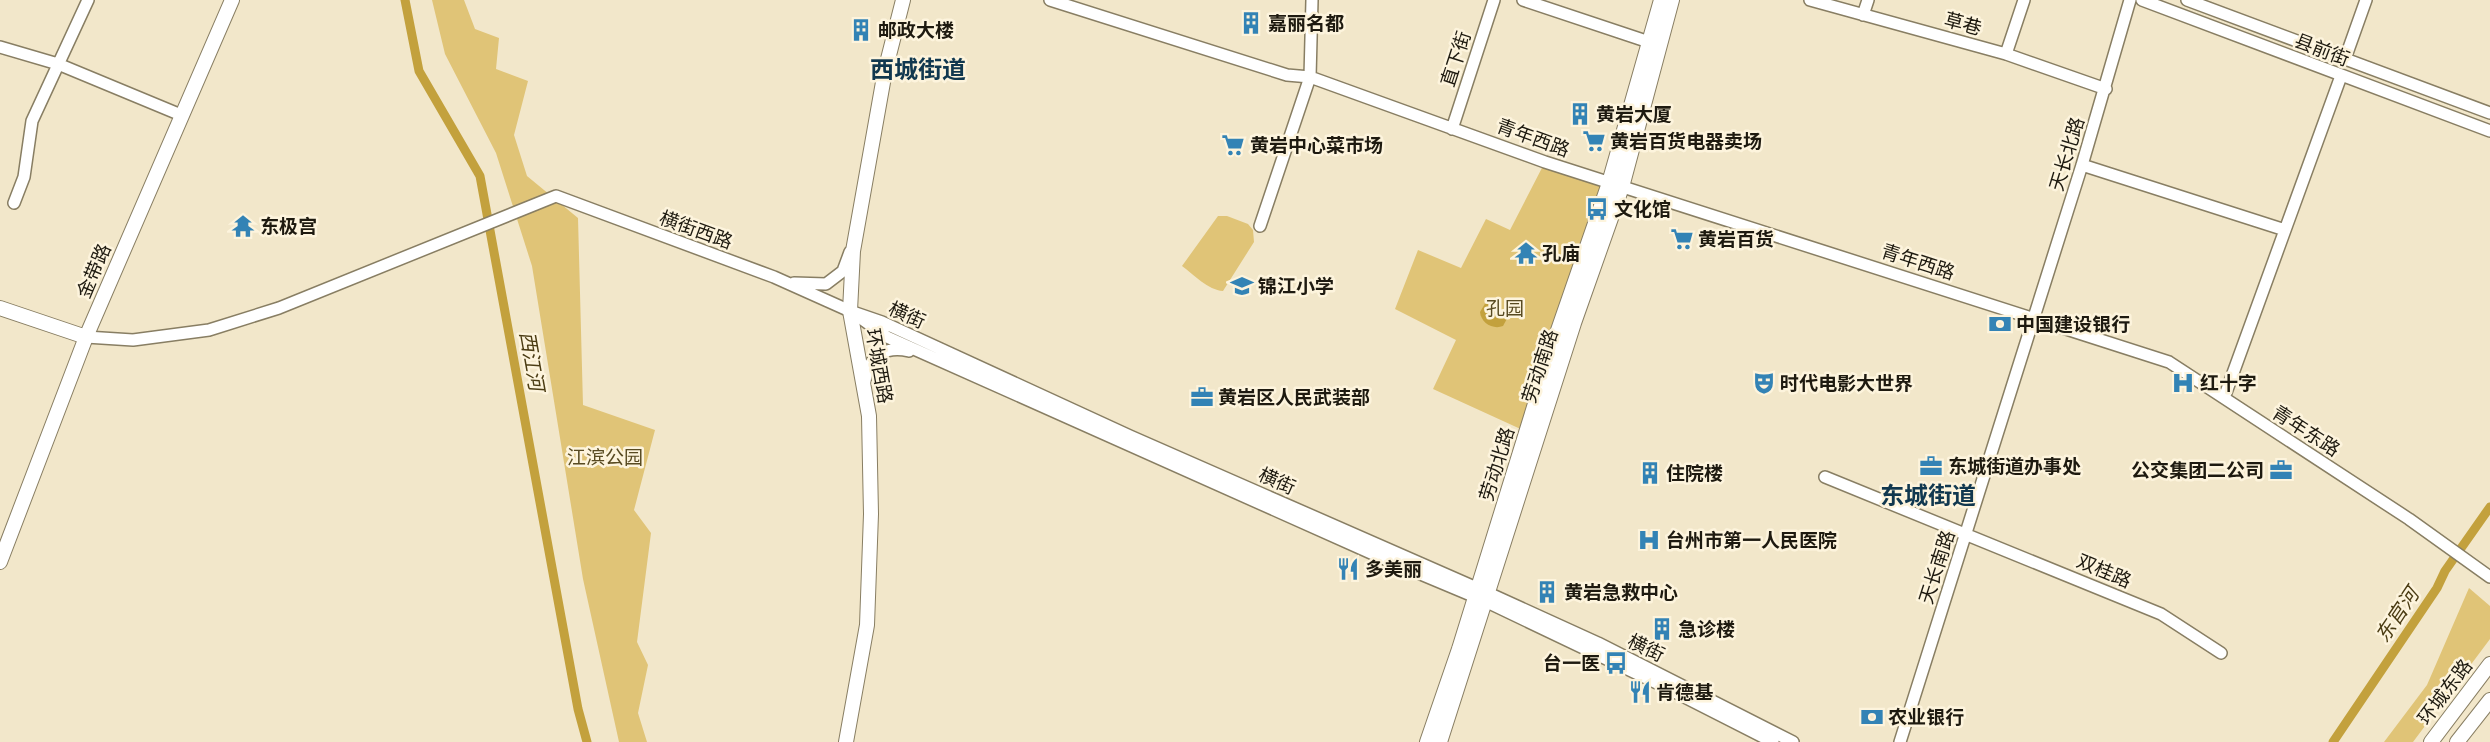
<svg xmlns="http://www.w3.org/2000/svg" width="2490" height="742" font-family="Figtree,'Noto Sans SC',sans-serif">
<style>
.green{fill:#e0c477}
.water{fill:#c3a13d}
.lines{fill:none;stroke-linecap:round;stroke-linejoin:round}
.canal{stroke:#c3a13d;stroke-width:9}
.minor-casing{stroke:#887e63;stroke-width:14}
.major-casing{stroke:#887e63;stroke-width:16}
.minor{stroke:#fff;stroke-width:11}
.major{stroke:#fff;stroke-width:14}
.labels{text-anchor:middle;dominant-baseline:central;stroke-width:5;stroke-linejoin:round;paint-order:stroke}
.poi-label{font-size:19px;font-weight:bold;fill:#1e1a10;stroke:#fdf4dd;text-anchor:start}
.street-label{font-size:19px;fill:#1e1a10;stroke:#fdf4dd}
.park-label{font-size:19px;fill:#584a21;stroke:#fdf4dd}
.water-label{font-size:20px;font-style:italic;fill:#4b3c13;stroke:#fdf4dd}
.district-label{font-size:24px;font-weight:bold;fill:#11384f;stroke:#fdf4dd}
</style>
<rect width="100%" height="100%" fill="#f2e7ca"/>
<path class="green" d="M432 0H464L475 29 499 38 496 69 528 81 514 135 527 176 578 218 583 405 655 430 634 510 651 533 637 642 648 665 638 713 647 742H619L583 579 532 266 496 153 445 54Z
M1545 162 1609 183 1527 432 1433 389 1456 340 1395 309 1418 250 1461 268 1486 219 1510 230Z
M1218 216H1227L1248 224 1253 230 1254 242 1223 291C1208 290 1194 275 1182 266Z
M2469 588 2490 606V639L2413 742H2384L2427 685Z"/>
<path class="water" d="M1486 302 1509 315 1503 326C1493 330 1481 323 1480 312Z"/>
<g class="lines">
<path class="canal" d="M405 0 419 71 480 176 578 709 587 742
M2333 742 2437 588 2445 571 2490 507"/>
<defs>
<path id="minor" d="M1050 0 1287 75 1310 77 1545 162 2169 362 2409 519 2490 577
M1523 0 1649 42
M1810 0 2006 54 2106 89
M2142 0 2490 131
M2187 0 2490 113
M1863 15 1868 0
M0 47 58 64 181 115
M2006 54 2024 0
M2345 59 2366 0
M1452 129 1494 0
M2082 165 2285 230
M14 203 24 177 32 121 88 0
M1260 226 1310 77 1312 0
M794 283 826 284 843 271 850 252
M862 319 887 337 1380 557 1485 601 1663 686 1773 742
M86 337 133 340 209 330 279 308 556 196 774 277 850 311 882 322 1130 436 1488 593 1598 643 1793 742
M865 381C868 357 885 345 909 351
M2224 398 2341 76
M1825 477 2161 614 2221 653
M1900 742 2082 165 2130 0"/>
<path id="major" d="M0 308 86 337
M0 562 86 337 232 0
M846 742 867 625 871 514 869 416 850 311 853 251 885 71 903 0
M1427 742 1459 649 1556 336 1609 183 1661 0
M1440 742 1574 323 1622 187 1672 0
M2431 742 2490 664
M2457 742 2490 700"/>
</defs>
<use href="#minor" class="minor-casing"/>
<use href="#major" class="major-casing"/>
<use href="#minor" class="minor"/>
<use href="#major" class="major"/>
</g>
<defs>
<symbol id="building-bare" viewBox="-9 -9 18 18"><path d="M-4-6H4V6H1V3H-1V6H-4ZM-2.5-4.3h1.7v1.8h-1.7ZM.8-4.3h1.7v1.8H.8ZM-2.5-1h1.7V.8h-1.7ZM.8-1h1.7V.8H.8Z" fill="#3383b5" stroke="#fdf4dd" stroke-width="2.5" paint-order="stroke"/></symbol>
<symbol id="supermarket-bare" viewBox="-9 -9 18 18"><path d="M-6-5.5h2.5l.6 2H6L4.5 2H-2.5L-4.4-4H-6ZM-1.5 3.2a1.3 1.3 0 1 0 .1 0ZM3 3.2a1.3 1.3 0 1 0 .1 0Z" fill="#3383b5" stroke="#fdf4dd" stroke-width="2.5" paint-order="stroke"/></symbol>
<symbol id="bus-bare" viewBox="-9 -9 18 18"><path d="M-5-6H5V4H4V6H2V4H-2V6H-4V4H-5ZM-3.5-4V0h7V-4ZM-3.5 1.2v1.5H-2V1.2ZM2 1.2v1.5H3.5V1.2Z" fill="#3383b5" stroke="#fdf4dd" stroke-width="2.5" paint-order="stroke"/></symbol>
<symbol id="temple-bare" viewBox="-9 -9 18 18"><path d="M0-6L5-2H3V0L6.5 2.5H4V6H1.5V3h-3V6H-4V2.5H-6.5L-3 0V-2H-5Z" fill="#3383b5" stroke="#fdf4dd" stroke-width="2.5" paint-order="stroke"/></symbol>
<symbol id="school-bare" viewBox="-9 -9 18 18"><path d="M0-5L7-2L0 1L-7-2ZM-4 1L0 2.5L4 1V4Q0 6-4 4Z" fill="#3383b5" stroke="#fdf4dd" stroke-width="2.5" paint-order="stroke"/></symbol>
<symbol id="bank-bare" viewBox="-9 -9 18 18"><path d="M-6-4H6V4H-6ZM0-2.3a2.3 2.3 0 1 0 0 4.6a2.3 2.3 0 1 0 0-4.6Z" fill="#3383b5" stroke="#fdf4dd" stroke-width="2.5" paint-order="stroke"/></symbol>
<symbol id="theatre-bare" viewBox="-9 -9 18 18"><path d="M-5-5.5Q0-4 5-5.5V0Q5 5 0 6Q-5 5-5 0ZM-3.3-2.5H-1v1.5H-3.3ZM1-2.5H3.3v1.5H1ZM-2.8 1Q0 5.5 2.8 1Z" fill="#3383b5" stroke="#fdf4dd" stroke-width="2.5" paint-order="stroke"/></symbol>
<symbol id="hospital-bare" viewBox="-9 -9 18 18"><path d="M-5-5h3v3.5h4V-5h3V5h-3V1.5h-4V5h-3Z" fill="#3383b5" stroke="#fdf4dd" stroke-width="2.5" paint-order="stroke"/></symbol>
<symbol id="office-bare" viewBox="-9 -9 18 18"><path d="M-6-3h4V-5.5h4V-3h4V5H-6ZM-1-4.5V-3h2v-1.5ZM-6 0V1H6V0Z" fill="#3383b5" stroke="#fdf4dd" stroke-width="2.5" paint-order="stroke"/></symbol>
<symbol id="restaurant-bare" viewBox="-9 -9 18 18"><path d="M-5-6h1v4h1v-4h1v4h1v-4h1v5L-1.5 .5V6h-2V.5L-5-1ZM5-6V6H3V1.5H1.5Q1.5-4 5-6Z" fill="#3383b5" stroke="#fdf4dd" stroke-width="2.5" paint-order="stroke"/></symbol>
</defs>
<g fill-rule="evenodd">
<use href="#building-bare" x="1235" y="7" width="32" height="32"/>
<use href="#building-bare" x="845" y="14" width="32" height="32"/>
<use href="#building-bare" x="1564" y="98" width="32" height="32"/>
<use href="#supermarket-bare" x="1578" y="125" width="32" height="32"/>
<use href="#supermarket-bare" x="1217" y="129" width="32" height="32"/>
<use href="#bus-bare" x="1581" y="193" width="32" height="32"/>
<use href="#temple-bare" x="227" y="210" width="32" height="32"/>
<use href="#supermarket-bare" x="1666" y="223" width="32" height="32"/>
<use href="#temple-bare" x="1510" y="237" width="32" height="32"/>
<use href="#school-bare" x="1226" y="270" width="32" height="32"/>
<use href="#bank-bare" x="1984" y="308" width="32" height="32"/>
<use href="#theatre-bare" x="1748" y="367" width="32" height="32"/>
<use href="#hospital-bare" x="2167" y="367" width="32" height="32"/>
<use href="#office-bare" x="1186" y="381" width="32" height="32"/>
<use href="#office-bare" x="1915" y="450" width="32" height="32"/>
<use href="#office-bare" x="2265" y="454" width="32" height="32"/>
<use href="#building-bare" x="1634" y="457" width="32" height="32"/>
<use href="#hospital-bare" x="1633" y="524" width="32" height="32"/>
<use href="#restaurant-bare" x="1332" y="553" width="32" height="32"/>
<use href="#building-bare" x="1531" y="576" width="32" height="32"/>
<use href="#building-bare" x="1646" y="613" width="32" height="32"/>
<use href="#bus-bare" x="1600" y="647" width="32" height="32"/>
<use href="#restaurant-bare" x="1624" y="676" width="32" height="32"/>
<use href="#bank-bare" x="1856" y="701" width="32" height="32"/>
</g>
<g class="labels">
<g class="poi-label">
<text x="1268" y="23">嘉丽名都</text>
<text x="878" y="30">邮政大楼</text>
<text x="1596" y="114">黄岩大厦</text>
<text x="1610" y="141">黄岩百货电器卖场</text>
<text x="1250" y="145">黄岩中心菜市场</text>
<text x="1614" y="209">文化馆</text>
<text x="260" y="226">东极宫</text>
<text x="1698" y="239">黄岩百货</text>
<text x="1542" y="253">孔庙</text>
<text x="1258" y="286">锦江小学</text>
<text x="2016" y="324">中国建设银行</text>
<text x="1780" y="383">时代电影大世界</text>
<text x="2200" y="383">红十字</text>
<text x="1218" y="397">黄岩区人民武装部</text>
<text x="1948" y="466">东城街道办事处</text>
<text x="2264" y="470" text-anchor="end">公交集团二公司</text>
<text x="1666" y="473">住院楼</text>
<text x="1666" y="540">台州市第一人民医院</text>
<text x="1365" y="569">多美丽</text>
<text x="1564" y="592">黄岩急救中心</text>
<text x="1678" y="629">急诊楼</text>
<text x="1600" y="663" text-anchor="end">台一医</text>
<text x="1656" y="692">肯德基</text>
<text x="1888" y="717">农业银行</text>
</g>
<g class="street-label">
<text transform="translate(1963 24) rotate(15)">草巷</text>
<text transform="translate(2322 50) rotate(21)">县前街</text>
<text transform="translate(1456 59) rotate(-72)">直下街</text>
<text transform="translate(1533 138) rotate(20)">青年西路</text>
<text transform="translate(2067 154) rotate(-73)">天长北路</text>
<text transform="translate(696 230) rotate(20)">横街西路</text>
<text transform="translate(1918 262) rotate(18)">青年西路</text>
<text transform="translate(94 271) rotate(-67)">金带路</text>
<text transform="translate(907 315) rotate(24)">横街</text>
<text transform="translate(879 366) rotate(80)">环城西路</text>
<text transform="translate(1540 366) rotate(-72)">劳动南路</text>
<text transform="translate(2306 431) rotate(33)">青年东路</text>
<text transform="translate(1497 464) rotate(-73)">劳动北路</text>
<text transform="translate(1277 481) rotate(24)">横街</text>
<text transform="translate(1937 567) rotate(-72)">天长南路</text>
<text transform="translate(2104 571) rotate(23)">双桂路</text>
<text transform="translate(1646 648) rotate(26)">横街</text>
<text transform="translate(2445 692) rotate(-53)">环城东路</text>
</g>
<g class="park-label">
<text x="1505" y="308">孔园</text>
<text x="605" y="457">江滨公园</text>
</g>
<g class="water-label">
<text transform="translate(532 361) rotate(80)">西江河</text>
<text transform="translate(2397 615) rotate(-56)">东官河</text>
</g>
<g class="district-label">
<text x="918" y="69">西城街道</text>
<text x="1928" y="495">东城街道</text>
</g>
</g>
</svg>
